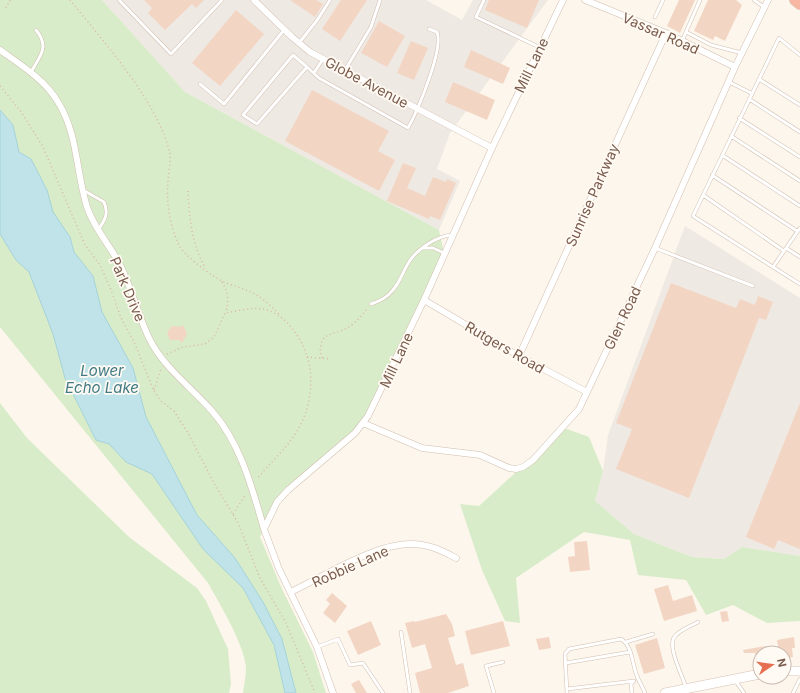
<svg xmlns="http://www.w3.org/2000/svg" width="800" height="693" font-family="Inter,sans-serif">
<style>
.industrial{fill:#efe9e4}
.green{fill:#d8ecc9}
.water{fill:#bfe3e8;stroke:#a5d3da}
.building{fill:#f3d5c3}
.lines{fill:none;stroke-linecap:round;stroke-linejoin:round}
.lane-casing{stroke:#d1beb0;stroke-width:4}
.street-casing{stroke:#d1beb0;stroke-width:7}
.secondary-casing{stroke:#d6c0b0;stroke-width:10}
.highway-casing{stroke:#dad1cd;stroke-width:12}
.path{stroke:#d9b8a5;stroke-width:1.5;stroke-dasharray:1 3;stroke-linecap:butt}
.lane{stroke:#fff;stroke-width:3}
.street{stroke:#fff;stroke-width:6}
.secondary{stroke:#fff;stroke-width:9}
.highway{stroke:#f7b7a3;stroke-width:11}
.labels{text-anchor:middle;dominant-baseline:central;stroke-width:3.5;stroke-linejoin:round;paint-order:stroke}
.street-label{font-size:14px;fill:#7a5c4d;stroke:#fffaf3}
.water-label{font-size:15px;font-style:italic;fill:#437c86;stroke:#fffaf3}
</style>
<rect width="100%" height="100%" fill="#fdf6ec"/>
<path class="industrial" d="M102 0H426L462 20 473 0H548L450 133 437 169 460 181 439 230 185 92Z
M685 226 800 298V556L742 547 724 559 692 557 634 534 595 501 603 471 608 435Z"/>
<path class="green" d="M0 0H102L185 92 439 230 444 253 376 401 355 433 288 490 270 515 260 537 282 589 313 652 326 693H243C244 685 246 676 246 668 244 643 220 605 208 583L0 327Z
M0 403 27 438 129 537 197 588 206 601 228 649 231 684 229 693H0Z
M564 428 589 437 603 471 595 501 634 534 692 557 724 559 742 547 800 556V621L767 623 733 605 706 615 686 580 638 575 630 540 584 532 516 578 520 623 505 621 482 570 460 504 479 506Z"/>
<path class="water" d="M0 110 13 125 19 152 31 159 47 190 53 212 70 237 74 252 93 276 102 312 133 368 146 417 197 515 235 558 263 602 282 639 296 693H285L274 645 243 588 203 549 152 474 126 462 109 444 96 440 65 378 53 334 29 272 16 260 0 234Z"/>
<path class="building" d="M144 0H204L196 8 192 4 165 30 148 13 152 8Z
M290 0H316L323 4 315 17Z
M341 0H367L340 41 322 29Z
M489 0H539L527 28 485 10Z
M679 0H695L680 33 667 26Z
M708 0H736L742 5 725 41 715 36 713 40 694 31Z
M236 10 264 34 220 86 192 63Z
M379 21 405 36 387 67 361 53Z
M411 41 428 48 414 80 397 73Z
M471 50 510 68 503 84 464 67Z
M453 82 495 100 487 120 445 102Z
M312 90 389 131 378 151 395 160 379 191 285 141Z
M403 163 416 168 407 188 425 196 433 177 446 182 447 179 456 183 440 220 430 216 429 219 387 201Z
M671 283 736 308 740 299 755 305 758 296 773 302 766 320 759 318 689 498 616 469 632 429 616 423Z
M183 325 187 334 182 343 179 340H170L167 333 172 326 180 327Z
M800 403V549L778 540 774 549 746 537Z
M587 541 590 570 570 572 568 557 575 556 574 542Z
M668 585 673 601 692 595 697 611 664 621 654 589Z
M332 593 347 606 335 623 323 613 330 604 326 600Z
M727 611 729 621 722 622 720 612Z
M446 614 452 624 455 636 448 638 456 665 463 663 469 686 448 693H420L415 673 432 668 425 644 412 648 405 623 414 621 415 622Z
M371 621 381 645 358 655 347 631Z
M503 621 510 646 471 655 465 631Z
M549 637 551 648 539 650 536 639Z
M794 637 795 648H792L793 657 784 659V653H779L777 640Z
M657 638 665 668 644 674 635 645Z
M766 646 768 653H760V665H757L755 653H744L743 650Z
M359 680 367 693H356L351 684Z"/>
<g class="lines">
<defs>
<path id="lane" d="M119 0 171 54 222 0
M484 0 476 17 539 47
M754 0 764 7
M655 17 663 0
M686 32 711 45 742 53
M682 41 700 0
M299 43 318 19 330 0
M293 55 307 67 257 124 243 115Z
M800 55 779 38 693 216 773 267 800 228
M307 67 319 78 408 128C417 112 444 49 437 32L429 29
M345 70 371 27 380 0
M31 72C40 56 50 47 36 30
M314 73 323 59
M759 79 800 105
M729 82 751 93
M200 84 224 104 284 30
M749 99 800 132
M739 118 800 157
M731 136 800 181
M722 155 800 206
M712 175 797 231
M83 190 104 202C109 214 105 220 98 230
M703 195 784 251
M424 248H433L444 253
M655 248 753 286
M786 248 800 257
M773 267 800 284
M371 304C379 301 387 298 392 291 400 283 403 271 409 262 417 249 437 236 452 235
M401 632 410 693
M626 642 653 634
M317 647 338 639 350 665 363 663 383 693
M566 663 630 652
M735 680 744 693
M686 688C683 676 665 644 676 635 682 629 691 626 698 622
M567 689 634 681
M494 693 486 666 503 662
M567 693 565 654 569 649 621 639C633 646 632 665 637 676 639 682 643 687 645 693
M632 693 631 684 634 681
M793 693 800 679"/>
<path id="street" d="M254 0 292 37 310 52 492 148
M585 0 666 33 735 67
M0 50C21 65 45 80 58 102 78 134 76 172 87 207 94 229 111 246 121 267 132 290 138 315 149 338 163 367 191 387 212 411 241 444 252 488 264 529
M424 300 519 356 587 392
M519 356 666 33
M363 423 422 448 480 455 509 468 516 469 523 467 533 460 579 409 655 248 735 67 768 0
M291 592C324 576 373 545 409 544 426 543 441 550 456 558
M333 693 317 647 279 569 264 529 277 502 288 490 355 433 368 416 424 300 492 148 563 0"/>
<path id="secondary" d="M784 671H800
M665 693 760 674"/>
<path id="highway" d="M795 0 800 4"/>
</defs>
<use href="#lane" class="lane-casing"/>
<use href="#street" class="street-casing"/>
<use href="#secondary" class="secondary-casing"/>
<use href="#highway" class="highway-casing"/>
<path class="path" d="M70 0C103 41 159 103 170 154 171 163 168 173 168 182 166 202 170 228 180 247 184 255 213 277 222 281 232 286 243 288 253 293 263 298 271 306 279 314
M6 8 10 0
M0 86 22 113 43 147 85 245 100 265 111 290 121 318 134 342 154 391 161 401 174 411 188 433 214 483 238 523 260 578 286 623 315 693
M188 191C189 216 192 246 205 267
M222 282C228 291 229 302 226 312
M167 354 183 347 205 344 214 337 225 313C238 311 254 306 267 310 290 317 307 346 310 369 312 382 310 402 305 414 296 441 274 458 257 479
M307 357 331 359
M322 358 320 351 322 340C330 332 338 333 347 328 355 324 362 315 368 308
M154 390 161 369
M233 514 246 494"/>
<use href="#lane" class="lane"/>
<use href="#street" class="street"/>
<use href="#secondary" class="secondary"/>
<use href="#highway" class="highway"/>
</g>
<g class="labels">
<g class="street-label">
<text transform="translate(661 33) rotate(24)">Vassar Road</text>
<text transform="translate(531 65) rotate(-64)">Mill Lane</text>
<text transform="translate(367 82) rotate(28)">Globe Avenue</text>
<text transform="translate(592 195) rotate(-66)">Sunrise Parkway</text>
<text transform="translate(128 289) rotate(67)">Park Drive</text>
<text transform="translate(622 318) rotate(-65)">Glen Road</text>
<text transform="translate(505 347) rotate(30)">Rutgers Road</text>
<text transform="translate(396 360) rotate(-65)">Mill Lane</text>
<text transform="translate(350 566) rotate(-24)">Robbie Lane</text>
</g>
<g class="water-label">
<text x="102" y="370">Lower<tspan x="102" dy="17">Echo Lake</tspan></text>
</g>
</g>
<g transform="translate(772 665) rotate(77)"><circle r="19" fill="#fffaf3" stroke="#cabbb1"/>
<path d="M0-3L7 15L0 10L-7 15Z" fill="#e76f51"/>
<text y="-6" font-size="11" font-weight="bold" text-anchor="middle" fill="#7a5c4d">N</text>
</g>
</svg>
